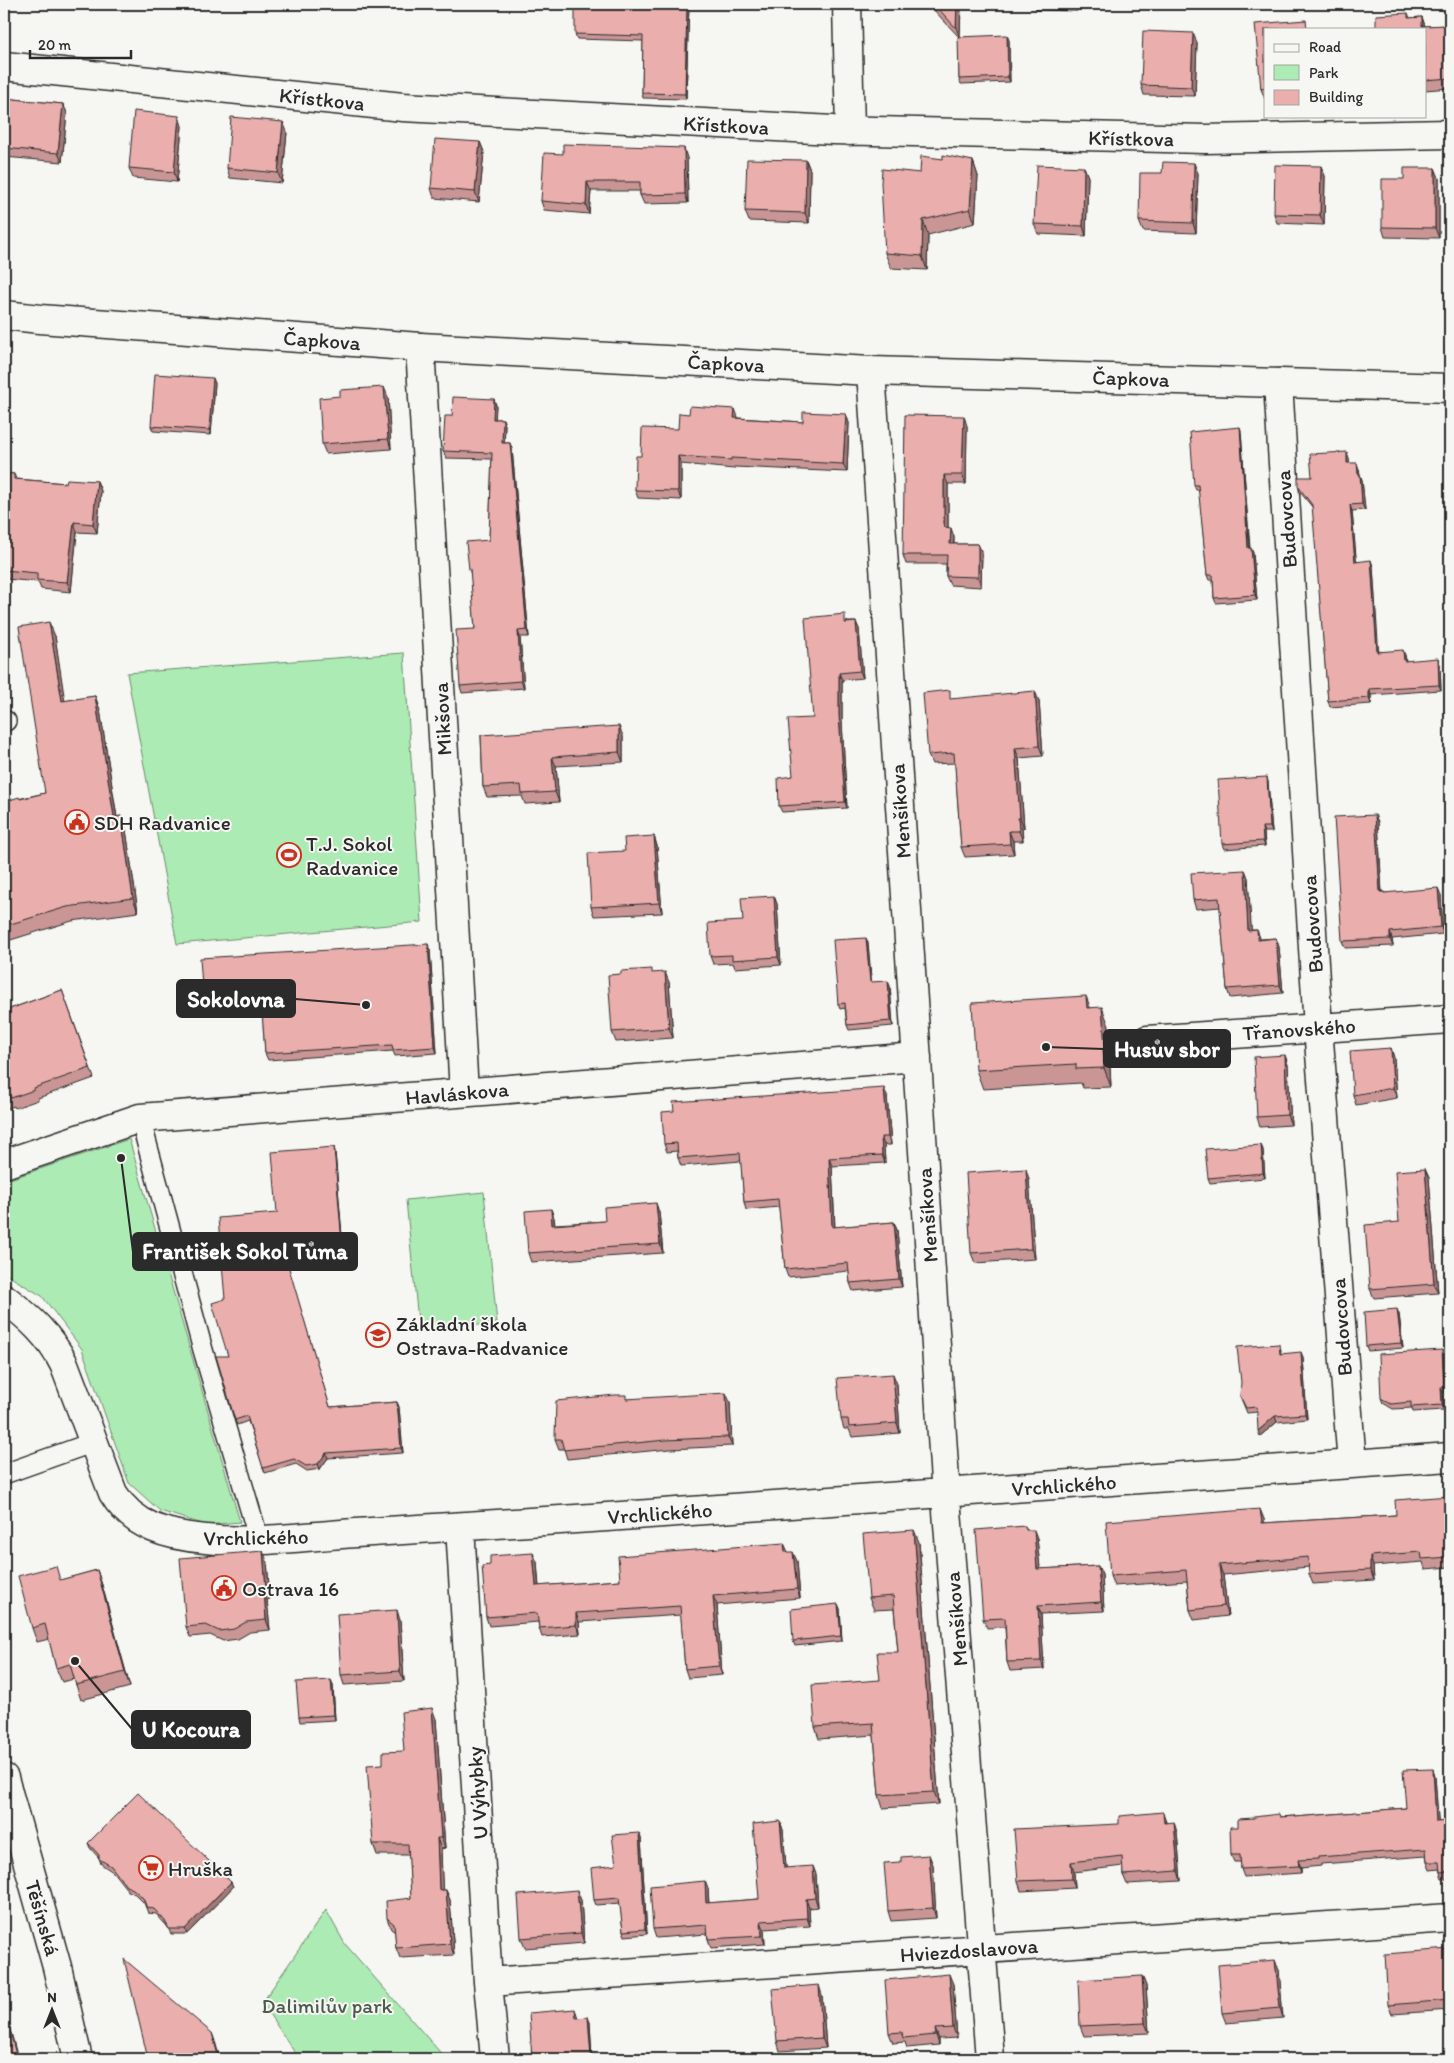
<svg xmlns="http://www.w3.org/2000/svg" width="1454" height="2063" font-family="Itim,sans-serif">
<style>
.green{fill:#acebb3;stroke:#6c8b6f}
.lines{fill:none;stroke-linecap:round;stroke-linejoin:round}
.service-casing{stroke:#2b2b2b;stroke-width:22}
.minor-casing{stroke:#2b2b2b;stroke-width:31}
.tertiary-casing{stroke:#2b2b2b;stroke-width:31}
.secondary-casing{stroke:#2b2b2b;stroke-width:31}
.service{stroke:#f6f6f2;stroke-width:19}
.minor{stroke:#f6f6f2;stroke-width:28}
.tertiary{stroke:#f6f6f2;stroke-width:28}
.secondary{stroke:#f6f6f2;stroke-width:28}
.wall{fill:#c99695;stroke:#2b2b2b}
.shaded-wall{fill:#a47a79;stroke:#2b2b2b}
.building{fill:#eaaead;stroke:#2b2b2b}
.labels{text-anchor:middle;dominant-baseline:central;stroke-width:4;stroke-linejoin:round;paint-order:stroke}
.street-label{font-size:21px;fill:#2b2b2b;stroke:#f6f6f2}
.poi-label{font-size:21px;fill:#2b2b2b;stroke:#f6f6f2;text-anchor:start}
.park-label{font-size:21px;fill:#4b5b4d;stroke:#f6f6f2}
.leader{fill:none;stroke:#2b2b2b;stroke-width:2}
.callout-dot{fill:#2b2b2b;stroke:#f6f6f2;stroke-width:2}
.callout{fill:#2b2b2b;stroke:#2b2b2b;stroke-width:2}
.callout-label{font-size:22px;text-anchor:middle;font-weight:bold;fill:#fff}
</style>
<rect width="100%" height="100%" fill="#f6f6f2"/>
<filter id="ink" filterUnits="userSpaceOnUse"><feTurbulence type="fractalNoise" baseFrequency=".02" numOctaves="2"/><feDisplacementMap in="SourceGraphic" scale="10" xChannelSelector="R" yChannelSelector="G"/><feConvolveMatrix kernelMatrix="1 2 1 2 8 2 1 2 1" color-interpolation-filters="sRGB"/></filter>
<g filter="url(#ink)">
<path class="green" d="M404 653 422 922 177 944 127 673Z
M129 1139 240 1522 206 1525 160 1511 129 1483 82 1349 42 1296 4 1273V1181Z
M484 1192 497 1323 419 1331 406 1200Z
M326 1910 345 1944 446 2059H299L262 2003Z"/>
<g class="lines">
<defs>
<path id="service" d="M4 722 6 721
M140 1118 203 1350 259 1540
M4 1474 94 1442"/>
<path id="minor" d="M847 4 850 131
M4 66 403 107 833 130 1205 139 1450 134
M420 347 464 1092
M871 371 947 1511 990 2059
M1278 383 1318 1028 1352 1464
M1147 1040 1450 1019
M4 1164 140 1118 917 1057
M4 1298C29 1317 50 1336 64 1364L113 1493C133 1527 169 1536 206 1539 255 1544 306 1536 356 1533 440 1528 523 1522 607 1517 888 1498 1169 1478 1450 1457
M460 1527 488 1982 495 2059
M488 1982 1450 1918"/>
<path id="tertiary" d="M4 315 40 319 420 347 871 371 1450 388"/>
<path id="secondary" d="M4 1778 57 1967 78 2059"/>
</defs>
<use href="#service" class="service-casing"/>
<use href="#minor" class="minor-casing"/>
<use href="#tertiary" class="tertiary-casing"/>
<use href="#secondary" class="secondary-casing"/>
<use href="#service" class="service"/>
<use href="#minor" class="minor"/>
<use href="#tertiary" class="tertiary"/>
<use href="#secondary" class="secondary"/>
</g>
<path class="wall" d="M689 4 686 99 643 98 642 93 643 41 577 39 575 34Z
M756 4H810V8H757Z
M914 4H961L960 37 1009 40 1010 82 961 84 959 79V37L931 7H916Z
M1034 4H1077V11L1036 10Z
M1408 13 1410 18 1422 17 1425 26 1450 25V88L1425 90V29H1376Z
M1265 29V99L1261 89Z
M1197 43 1195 96 1144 95 1141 85Z
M4 98 63 104 67 113 62 162 4 157Z
M283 122 287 132 282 183 230 178 227 168Z
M182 126 177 182 133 178 129 168Z
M480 142 484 152 479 202 434 198 431 188Z
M563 154 687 158 688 203 644 204 640 195V191H591L589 214 544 210 541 201Z
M943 159 973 161 978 176 975 223 928 235 927 270 891 268 885 253 920 173Z
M806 160 810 170 809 223 749 221 745 211Z
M1321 166 1325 176 1324 225 1277 223 1274 214Z
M1084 167 1088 177 1086 236 1038 234 1034 224Z
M1435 168 1439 178V238L1385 237 1382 227 1404 179Z
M1162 173H1198L1196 233 1143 231 1139 221Z
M215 383 211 435 153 431 151 426Z
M388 397 391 449 326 454 322 444Z
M494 399 496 405 495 419H503L505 425 504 443H510L512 449 529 637H520L524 688 462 693 460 686 475 629 471 575 469 569 489 540 492 459 446 458 443 451 452 416Z
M689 414 738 417V418L803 422 846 414 849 423 847 472 734 467V469L681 464V500L638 498 635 490 641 456 678 429Z
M967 426 966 484H948V528L954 537V544H978L982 553 981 587 950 585 946 576V564H906L903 555Z
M1240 427 1241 432 1250 548 1253 553 1257 600 1216 603 1214 598 1213 580H1209L1207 575 1199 490H1196L1194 485Z
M1349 458V463L1359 469 1360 474 1362 480 1365 510 1352 511 1356 561 1373 566 1378 651 1405 655 1406 661 1440 664 1441 690 1371 695V704L1330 707 1328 701 1313 508 1300 492 1298 486 1312 477Z
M4 473 14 474 16 479 66 483 97 481 101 491 97 533 77 532 71 592 41 589 38 582 6 579 4 573V557L7 526H4Z
M847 621V622H856L859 629 863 678 842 680V722L847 808 782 812 779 806 793 776Z
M55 636 64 701 95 696 100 710 117 817 121 816 126 830 138 912 72 921 4 942V802L45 793Z
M953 699 1039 701 1043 756 1019 758 1024 828H1022L1023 841H1013L1014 854 965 857 961 847 955 763 932 764 928 755Z
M481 735 623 736V762L556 766 559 802 525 804 522 796 487 797 483 787Z
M1267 777 1268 782 1272 832H1264L1265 846 1224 849 1222 844Z
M1375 815 1378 822 1382 892H1384L1385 893 1441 895 1443 934 1392 939 1393 946 1345 948 1342 941Z
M654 836 657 846 662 913 594 916 591 907 625 851Z
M1245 870 1248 878 1251 930H1257L1260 939 1276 938 1279 947 1283 993 1230 998 1227 989 1220 907 1196 909 1193 900Z
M774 896 777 904 781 965 735 968 733 963 713 964 710 956 743 921Z
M866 938 868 943 871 982 890 986 893 1026 849 1030 847 1025 845 1008 840 1009 838 1004Z
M428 944 430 950 437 1053 395 1056 393 1051 268 1060 265 1053 262 1004 205 1008 203 1002Z
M669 982 673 1038 616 1042 612 1032Z
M62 990 94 1078 38 1098V1100L15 1108 14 1106 4 1110V1002L7 1010Z
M1090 1008 1109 1026 1112 1066 1110 1067 1111 1087 1083 1088 1081 1083 983 1089 976 1070Z
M1391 1048 1394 1058 1397 1098 1356 1105 1353 1095Z
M1285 1055 1288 1065 1291 1125 1260 1127 1257 1117Z
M887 1096 891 1145H884L885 1163 832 1166 835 1227 894 1222 897 1230 902 1287 853 1291 850 1283 849 1271 788 1277 785 1269 779 1207 746 1210 744 1202 741 1161 681 1166 678 1158 677 1151 667 1152 664 1144Z
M1261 1145 1263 1150 1265 1178 1210 1183 1208 1178Z
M334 1147 335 1152 343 1248 284 1253 330 1407 397 1402 399 1407 403 1453 328 1458 320 1469 307 1471 296 1464 265 1473 248 1421 237 1425 235 1420 228 1356 225 1299 277 1213Z
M1425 1169 1429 1178 1438 1293 1374 1298 1370 1289 1399 1222Z
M1029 1179 1035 1259 975 1263 971 1253Z
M551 1209 554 1218 555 1224 605 1221 659 1212 663 1253 531 1262 528 1253Z
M1399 1314 1403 1348 1368 1351 1366 1346Z
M1281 1349V1354L1303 1357 1307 1419 1277 1422 1260 1436 1257 1412 1247 1413 1240 1396Z
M1442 1350 1444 1355 1446 1392H1443L1444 1410 1413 1412 1412 1408 1393 1409 1383 1403 1381 1398Z
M897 1384 900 1433 852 1437 849 1429H844L841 1419Z
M627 1399 730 1402 732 1446 670 1449 567 1459 564 1449H559L555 1439Z
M1450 1496V1567L1425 1569 1423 1562 1373 1566 1374 1580 1313 1584 1309 1574V1567L1223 1575 1228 1616 1194 1620 1190 1610 1187 1581 1114 1586 1110 1576 1264 1519V1523L1396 1515Z
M1025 1526 1027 1530 1037 1538 1040 1569 1098 1566 1102 1575 1104 1611 1041 1614 1044 1669 1010 1671 1007 1662 1005 1627 987 1628 983 1619Z
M919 1542 939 1804 883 1808 879 1795 874 1735 819 1739 815 1727 880 1680 898 1652 894 1609 874 1610 869 1598Z
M788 1552 797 1561 800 1598 717 1605 722 1675 688 1678 685 1669 681 1615 579 1622 580 1634 542 1637 539 1628 538 1622 489 1626 486 1617 490 1565 537 1562 539 1586 620 1580Z
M267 1561 270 1599 267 1600 270 1630 250 1632 238 1639 230 1640 223 1641 210 1635 190 1637 186 1627Z
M97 1570 102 1585 130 1687 81 1700 74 1679 62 1682 56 1668 49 1639 37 1642 32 1628 61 1580Z
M838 1604 840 1609 842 1641 795 1646 793 1641Z
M400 1620 404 1681 344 1685 341 1675Z
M331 1680 333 1685 335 1720 300 1722 299 1717Z
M436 1719 445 1848 441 1849 442 1890H446L450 1900 454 1955 400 1958 396 1948 395 1932 391 1929 387 1918 411 1898 409 1855H377L373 1844 383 1764 404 1751Z
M1433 1769 1435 1776 1438 1822 1450 1821V1879H1442L1439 1869 1430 1870 1427 1862 1426 1856 1321 1864V1866L1301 1868V1873L1244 1877 1241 1869V1862H1234L1231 1855 1238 1827 1280 1817 1295 1816 1296 1817 1406 1808Z
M780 1821 783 1830 786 1868 816 1874 818 1907 809 1908 810 1926 764 1929 765 1944 711 1948 708 1939 707 1934 656 1938 653 1929 708 1889 709 1903 759 1899Z
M1166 1822 1177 1832 1181 1881 1127 1884 1123 1875V1866L1074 1872 1075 1888 1021 1891 1018 1881Z
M641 1838 647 1934 625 1936 623 1931 620 1903 596 1905 594 1900 616 1865Z
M88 1843 231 1882 233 1887 187 1934H171L167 1926 156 1914 148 1913 144 1903 135 1894 128 1891 113 1872 101 1864 99 1858 90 1848Z
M929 1855 933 1865 936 1918 891 1921 888 1911Z
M581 1900 584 1943 525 1948 521 1938Z
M1450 1949V2010L1392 2014 1388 2005Z
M4 1959 11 1982 4 1984Z
M1279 1970 1283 2018 1226 2023 1222 2013Z
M1142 1976 1146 1986 1149 2033 1084 2036 1080 2026Z
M953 1984 957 2038 939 2039V2045L907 2048 905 2042 893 2043 889 2033Z
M822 1995 826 2048 780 2051 777 2041Z
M575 2009 578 2018 590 2022 592 2059H532Z"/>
<path class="shaded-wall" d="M687 4H689L686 99 685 94Z
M957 4H961L960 38 956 28Z
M1075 4H1077V11Z
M1422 17 1425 26H1422Z
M1193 33 1197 43 1195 96 1191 87Z
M1007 35 1009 40 1010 82 1008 77Z
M63 104 67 113 62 162 58 153Z
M179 116 182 126 177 182 174 172Z
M283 122 287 132 282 183 278 173Z
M480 142 484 152 479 202 475 192Z
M684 148 687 158 688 203 685 194Z
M806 160 810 170 809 223 805 213Z
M973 161 978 176 975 223 970 209Z
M1194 163 1198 173 1196 233 1193 223Z
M1321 166 1325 176 1324 225 1320 215Z
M1084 167 1088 177 1086 236 1083 226Z
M1435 168 1439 178V238L1435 228Z
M587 182 591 191 589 214 586 205Z
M923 220 928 235 927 270 922 256Z
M213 378 215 383 211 435 209 430Z
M384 387 388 397 391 449 388 439Z
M494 399 496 405 495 425 493 419Z
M735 409 738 417 737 427 734 418Z
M846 414 849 423 847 472 843 464Z
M964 416 967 426 966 484 962 475Z
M503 419 505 425 504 450 502 443Z
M1240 427 1241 432 1250 554 1248 548Z
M510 443 512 449 529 637 527 630Z
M1347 452 1349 458 1350 469 1347 463Z
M678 456 681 464V500L678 491Z
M1357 463 1359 469 1360 480 1358 474Z
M1360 474 1362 480 1365 510 1362 504Z
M944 475 948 484V537L944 527Z
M97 481 101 491 97 533 93 524Z
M1350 505 1352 511 1357 567 1355 562Z
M74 522 77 532 71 592 67 582Z
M951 528 954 537 953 553 950 544Z
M978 544 982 553 981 587 978 577Z
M1251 548 1253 553 1257 600 1255 595Z
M1371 560 1373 566 1379 657 1377 652Z
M49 622 55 636 67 715 62 701Z
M856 622 859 629 863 678 860 671Z
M518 631 520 637 524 688 521 681Z
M1403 650 1405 655 1406 667 1404 661Z
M1438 658 1440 664 1441 690 1439 685Z
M839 673 842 680V722L847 808 845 802 839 715Z
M1369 689 1371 695V704L1369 698Z
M1035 691 1039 701 1043 756 1039 746Z
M95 696 100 710 119 832 114 817Z
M619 726 623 736V762L619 752Z
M1015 748 1019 758 1024 828 1020 818Z
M552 757 556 766 559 802 555 792Z
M1267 777 1268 782 1272 832 1270 827Z
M1375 815 1378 822 1382 899 1380 892Z
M121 816 126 830 138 912 133 898Z
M1018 818 1022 828 1023 841 1019 831Z
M1262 827 1264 832 1265 846 1263 841Z
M1009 831 1013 841 1014 854 1010 844Z
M654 836 657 846 662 913 659 903Z
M1245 870 1248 878 1252 939 1248 931Z
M1438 888 1441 895 1443 934 1441 927Z
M774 896 777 904 781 965 778 957Z
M1257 930 1260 938 1261 948 1258 940Z
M1390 932 1392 939 1393 946 1390 939Z
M866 938 868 943 872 987 870 982Z
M1276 938 1279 947 1283 993 1280 985Z
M428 944 430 950 437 1053 435 1047Z
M665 972 669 982 673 1038 669 1028Z
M888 981 890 986 893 1026 891 1021Z
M1086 996 1093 1015 1087 1008Z
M1102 1007 1109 1026 1112 1066 1105 1047Z
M1103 1048 1110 1067 1111 1087 1104 1068Z
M1391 1048 1394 1058 1397 1098 1393 1088Z
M1285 1055 1288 1065 1291 1125 1287 1115Z
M884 1088 887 1096 891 1145 888 1137Z
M881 1137 884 1145 885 1163 882 1155Z
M1261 1145 1263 1150 1265 1178 1263 1173Z
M334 1147 335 1152 343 1248 342 1243Z
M829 1158 832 1166 835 1235 832 1227Z
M1026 1169 1029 1179 1035 1259 1031 1249Z
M1425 1169 1429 1178 1438 1293 1434 1284Z
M656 1203 659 1212 663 1253 660 1244Z
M551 1209 554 1218 555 1234 552 1225Z
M894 1222 897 1230 902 1287 899 1279Z
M1397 1309 1399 1314 1403 1348 1401 1343Z
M1442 1350 1444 1355 1446 1392 1444 1387Z
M1301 1352 1303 1357 1307 1419 1305 1414Z
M893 1374 897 1384 900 1433 897 1423Z
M1441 1387 1443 1392 1444 1410 1442 1405Z
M726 1393 730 1402 732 1446 728 1437Z
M397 1402 399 1407 403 1453 401 1448Z
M1275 1416 1277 1422 1260 1436 1258 1431Z
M326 1453 328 1458 320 1469 318 1464Z
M1260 1509 1264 1519 1265 1533 1262 1523Z
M914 1530 919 1542 939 1804 934 1792Z
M1034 1530 1037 1538 1041 1578 1037 1569Z
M784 1543 788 1552H785Z
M263 1551 267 1561 270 1599 266 1589Z
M793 1552 797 1561 800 1598 797 1589Z
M533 1553 537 1562 539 1595 536 1586Z
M1370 1556 1373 1566 1374 1580 1370 1570Z
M1219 1565 1223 1575 1228 1616 1224 1606Z
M1098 1566 1102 1575 1104 1611 1101 1602Z
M97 1570 102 1585 130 1687 125 1672Z
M264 1590 267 1600 270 1630 266 1620Z
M713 1596 717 1605 722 1675 719 1666Z
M838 1604 840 1609 842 1641 841 1636Z
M1038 1606 1041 1614 1044 1669 1041 1661Z
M397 1610 400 1620 404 1681 400 1671Z
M576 1613 579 1622 580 1634 576 1625Z
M331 1680 333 1685 335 1720 334 1715Z
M432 1708 436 1719 445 1848 441 1838Z
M1433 1769 1435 1776 1439 1830 1436 1822Z
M1163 1812 1166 1822 1164 1823Z
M780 1821 783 1830 787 1877 784 1868Z
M1174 1822 1177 1832 1181 1881 1178 1871Z
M639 1833 641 1838 647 1934 645 1929Z
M437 1838 441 1849 443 1901 439 1890Z
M929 1855 933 1865 936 1918 933 1908Z
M1298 1860 1301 1868V1873L1299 1866Z
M1071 1862 1074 1872 1075 1888 1072 1879Z
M813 1866 816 1874 818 1907 815 1898Z
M705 1881 708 1889 709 1911 706 1903Z
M231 1882 233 1887 187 1934 185 1929Z
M446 1890 450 1900 454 1955 450 1944Z
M577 1890 581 1900 584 1943 581 1933Z
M806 1899 809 1908 810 1926 807 1918Z
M761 1921 764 1929 765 1944 762 1936Z
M1275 1960 1279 1970 1283 2018 1280 2008Z
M949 1974 953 1984 957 2038 953 2028Z
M1142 1976 1146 1986 1149 2033 1145 2023Z
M819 1985 822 1995 826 2048 822 2038Z
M588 2017 590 2022 592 2059 591 2057Z
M9 2027 12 2036 18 2059H17Z
M935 2029 939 2039V2045L936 2035Z
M212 2033 215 2041 220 2059H219Z"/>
<path class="building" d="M575 4 643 5V4H687L685 94 642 93 643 36 575 34Z
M934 4H957L956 28Z
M1408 13V18L1422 17V26L1450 25V78L1425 80V29H1376V15Z
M1306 20 1307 29H1265V88L1261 89 1255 24Z
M1143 31 1193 33 1191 87 1141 85Z
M1007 35 1008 77 959 79 958 37Z
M4 98 63 104 58 153 4 148Z
M134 111 179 116 174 172 129 168Z
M231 117 283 122 278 173 227 168Z
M435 139 480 142 475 192 431 188Z
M563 144 684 148 685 194 640 195V182H587L586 205 541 201 544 153 563 154Z
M943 155 973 161 970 209 923 220 922 256 885 253 881 183 882 169 920 173 921 156 943 159Z
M747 159 806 160 805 213 745 211Z
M1163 162 1194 163 1193 223 1139 221 1140 173H1162Z
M1037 165 1084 167 1083 226 1034 224Z
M1275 165 1321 166 1320 215 1274 214Z
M1404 168H1435V228L1382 227V179H1404Z
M155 374 213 378 209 430 151 426Z
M384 387 388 439 322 444 319 398 340 396V390Z
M453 397 494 399 493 419H503L502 443H510L527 630 518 631 521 681 460 686 456 630 475 629 470 569H469L466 542 489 540 492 453 443 451 445 416H452Z
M690 406 735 409 734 418 803 422V412L846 414 843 464 731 458V460L678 456V491L635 490 636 456H641L642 428 678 429 679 413 689 414Z
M905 415 964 416 962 475H944V527L951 528 950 544H978V577L946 576 947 555H903Z
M1240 427 1248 548H1251L1255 595 1214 598 1213 575H1207L1198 485H1194L1190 432Z
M1347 452V463H1357L1358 474H1360L1362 504 1350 505 1355 562 1371 560 1377 652 1403 650 1404 661 1438 658 1439 685 1369 689V698L1328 701 1312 505 1298 486V477H1312L1310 454Z
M4 473 14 474V479L66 483 67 479 97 481 93 524 74 522 67 582 37 580V573L4 570V557L8 517H4Z
M845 614V623L856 622 860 671 839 673V715L845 802 779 806 778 778 793 776 788 719 813 718 805 618Z
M49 622 62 701 95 696 114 817 121 816 133 898 67 907 4 926V802L19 797 20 799 45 793 19 627Z
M950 690V699L1035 691 1039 746 1015 748 1020 818H1018L1019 831H1009L1010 844 961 847 954 753 928 755 923 693Z
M619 726V752L552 757 555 792 522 794 521 785 483 787 481 735Z
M1267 777 1270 827H1262L1263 841 1222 844 1218 780Z
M1375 815 1380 892H1384V893L1438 888 1441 927 1390 932V939L1342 941 1334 817Z
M654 836 659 903 591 907 588 853 625 851 624 838Z
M1245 870 1248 931 1257 930 1258 940 1276 938 1280 985 1227 989 1219 898 1193 900 1191 873Z
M774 896 778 957 732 960V955L710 956 708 923 743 921 741 898Z
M866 938 870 982 888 981 891 1021 847 1025 845 1003 838 1004 833 940Z
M428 944 435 1047 393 1050 392 1045 265 1053 261 998 203 1002 200 958Z
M652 969V973L665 972 669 1028 612 1032 608 975 621 974V971Z
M62 990 90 1068 34 1088V1090L11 1098V1097L4 1099V1002L7 1010Z
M1086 996 1087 1008 1102 1007 1105 1047 1103 1048 1104 1068 1076 1069V1064L976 1070 972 1003Z
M1391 1048 1393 1088 1353 1095 1350 1051Z
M1285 1055 1287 1115 1257 1117 1254 1057Z
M884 1088 888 1137H881L882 1155 829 1158 832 1227 894 1222 899 1279 850 1283 848 1263 785 1269 778 1199 744 1202 740 1153 678 1158 677 1143 664 1144 662 1112 674 1111 673 1102Z
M1261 1145 1263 1173 1208 1178 1205 1149Z
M334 1147 342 1243 283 1248 330 1407 397 1402 401 1448 326 1453 318 1464 306 1466 294 1459 263 1468 247 1416 235 1420 216 1356H228L212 1303 225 1299 218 1218 277 1213 272 1152Z
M1026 1169 1031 1249 971 1253 966 1173Z
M1425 1169 1434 1284 1370 1289 1365 1225 1399 1222 1395 1171Z
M656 1203 660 1244 528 1253 525 1211 551 1209 552 1225 605 1221 604 1207Z
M1397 1309 1401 1343 1366 1346 1364 1312Z
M1279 1344 1280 1354 1301 1352 1305 1414 1275 1416 1258 1431 1257 1407 1246 1408 1240 1396 1241 1382 1237 1347Z
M1442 1350 1444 1387H1441L1442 1405 1411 1407V1402L1391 1404 1381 1398 1379 1354Z
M893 1374 897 1423 849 1427 848 1419H841L837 1378Z
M726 1393 728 1437 666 1440 564 1450 561 1439H555L556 1401 615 1395H626V1399Z
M1450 1496V1549H1449L1450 1557 1422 1559 1421 1552 1370 1556V1570L1309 1574 1308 1557 1219 1565 1224 1606 1190 1610 1186 1570 1110 1576 1106 1521 1260 1509 1262 1523 1396 1515 1395 1500Z
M1025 1526 1026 1530H1034L1037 1569 1098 1566 1101 1602 1038 1606 1041 1661 1007 1662 1005 1618 983 1619 976 1530Z
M914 1530 934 1792 879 1795 873 1723 815 1727 812 1685 880 1680 877 1652H898L893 1596 869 1598 863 1534Z
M784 1543 785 1552H793L797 1589 713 1596 719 1666 685 1669 680 1606 576 1613V1625L539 1628 537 1613 486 1617 482 1566 490 1565V1556L533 1553 536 1586 620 1580 618 1556Z
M263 1551 266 1589 264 1590 266 1620 246 1622 234 1629 227 1630 219 1631 206 1625 186 1627 180 1558Z
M56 1566 60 1580 97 1570 125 1672 76 1685 70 1664 56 1668 45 1624 32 1628 18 1576Z
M838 1604 841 1636 793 1641 791 1609Z
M397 1610 400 1671 341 1675 337 1614Z
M331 1680 334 1715 299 1717 296 1682Z
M432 1708 441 1838H437L439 1890H446L450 1944 396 1948 394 1924 387 1918 386 1901 411 1898 408 1844H373L367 1765 383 1764V1752L404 1751 401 1712Z
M1433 1769 1436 1822 1450 1821V1871L1440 1872 1439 1862H1427L1426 1849 1318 1857V1859L1298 1860 1299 1866 1241 1869 1240 1855H1231L1230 1827H1238V1819L1254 1818V1817L1279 1814 1280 1817 1295 1816V1817L1406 1808 1403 1770Z
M138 1793 231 1882 185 1929H169L165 1921 154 1909 147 1908 143 1898 133 1889 126 1886 111 1866 99 1859V1855L88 1843Z
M1163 1812 1164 1823 1174 1822 1178 1871 1123 1875 1122 1856 1071 1862 1072 1879 1018 1881 1014 1829 1119 1824V1816Z
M780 1821 784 1868 813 1866 815 1898 806 1899 807 1918 761 1921 762 1936 708 1939 707 1925 653 1929 650 1886 705 1881 706 1903 759 1899 753 1824Z
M639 1833 645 1929 623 1931 619 1898 594 1900 591 1868 616 1865 612 1835Z
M929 1855 933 1908 888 1911 884 1863 901 1862V1857Z
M577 1890 581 1933 521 1938 518 1895Z
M1450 1949V2000L1388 2005 1385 1954Z
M124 1959 212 2033 219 2059H148Z
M4 1960 7 1972 4 1973Z
M1275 1960 1280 2008 1222 2013 1218 1965Z
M949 1974 953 2028 935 2029 936 2035 903 2038 902 2032 889 2033 885 1980Z
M1142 1976 1145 2023 1080 2026 1078 1980Z
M819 1985 822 2038 777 2041 772 1989Z
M575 2009 576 2018 588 2017 591 2057 559 2059H532L529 2013Z
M9 2027 17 2059H4V2028Z"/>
</g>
<defs>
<symbol id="civic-ring" viewBox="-11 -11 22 22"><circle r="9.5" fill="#f6f6f2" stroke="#c8321e" stroke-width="1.5"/><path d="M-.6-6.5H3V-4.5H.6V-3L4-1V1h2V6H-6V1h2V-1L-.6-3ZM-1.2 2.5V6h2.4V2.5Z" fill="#c8321e"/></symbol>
<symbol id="stadium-ring" viewBox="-11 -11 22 22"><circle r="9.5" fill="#f6f6f2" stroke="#c8321e" stroke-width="1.5"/><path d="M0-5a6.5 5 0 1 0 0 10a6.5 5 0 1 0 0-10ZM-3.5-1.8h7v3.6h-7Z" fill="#c8321e"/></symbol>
<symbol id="school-ring" viewBox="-11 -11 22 22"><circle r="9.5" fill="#f6f6f2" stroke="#c8321e" stroke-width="1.5"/><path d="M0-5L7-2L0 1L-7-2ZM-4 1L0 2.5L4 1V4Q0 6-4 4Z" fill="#c8321e"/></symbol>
<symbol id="supermarket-ring" viewBox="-11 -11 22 22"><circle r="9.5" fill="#f6f6f2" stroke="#c8321e" stroke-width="1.5"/><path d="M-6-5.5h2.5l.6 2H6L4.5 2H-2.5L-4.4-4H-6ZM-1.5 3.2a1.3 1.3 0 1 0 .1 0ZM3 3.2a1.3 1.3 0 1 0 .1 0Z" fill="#c8321e"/></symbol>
</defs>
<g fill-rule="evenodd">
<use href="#civic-ring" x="63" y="808" width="28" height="28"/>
<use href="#stadium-ring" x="275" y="841" width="28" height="28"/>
<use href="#school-ring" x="364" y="1321" width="28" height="28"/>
<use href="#civic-ring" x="210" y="1574" width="28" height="28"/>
<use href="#supermarket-ring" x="137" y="1854" width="28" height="28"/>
</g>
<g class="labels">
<g class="street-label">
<text transform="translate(322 99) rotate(6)">Křístkova</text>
<text transform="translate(726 125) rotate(3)">Křístkova</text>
<text transform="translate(1131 138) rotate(1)">Křístkova</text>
<text transform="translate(322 340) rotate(4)">Čapkova</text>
<text transform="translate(726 363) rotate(3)">Čapkova</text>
<text transform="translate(1131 378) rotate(2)">Čapkova</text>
<text transform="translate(1286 519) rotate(-94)">Budovcova</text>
<text transform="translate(442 719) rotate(-93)">Mikšova</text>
<text transform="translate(900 811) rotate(-94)">Menšíkova</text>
<text transform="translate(1312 924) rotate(-94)">Budovcova</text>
<text transform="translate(1299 1029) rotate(-4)">Třanovského</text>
<text transform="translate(457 1093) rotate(-5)">Havláskova</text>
<text transform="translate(927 1215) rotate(-94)">Menšíkova</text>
<text transform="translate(1341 1327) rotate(-94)">Budovcova</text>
<text transform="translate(1064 1485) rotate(-4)">Vrchlického</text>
<text transform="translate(660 1513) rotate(-4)">Vrchlického</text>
<text transform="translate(256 1537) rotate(-1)">Vrchlického</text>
<text transform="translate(956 1619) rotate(-95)">Menšíkova</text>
<text transform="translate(477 1793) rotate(-94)">U Výhybky</text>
<text transform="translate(43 1918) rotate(74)">Těšínská</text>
<text transform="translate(969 1950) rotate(-4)">Hviezdoslavova</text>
</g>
<g class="poi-label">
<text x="94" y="822">SDH Radvanice</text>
<text x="306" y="843">T.J. Sokol<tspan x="306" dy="24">Radvanice</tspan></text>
<text x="396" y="1323">Základní škola<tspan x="396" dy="24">Ostrava-Radvanice</tspan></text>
<text x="242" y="1588">Ostrava 16</text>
<text x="168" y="1868">Hruška</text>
</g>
<g class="park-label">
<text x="327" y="2005">Dalimilův park</text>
</g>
</g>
<path class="leader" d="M366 1005L295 999M1046 1047L1104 1049M121 1158L133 1252M75 1661L132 1729"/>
<g class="callout-dot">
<circle cx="366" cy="1005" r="5"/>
<circle cx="1046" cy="1047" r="5"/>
<circle cx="121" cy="1158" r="5"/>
<circle cx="75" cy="1661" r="5"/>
</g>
<g class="callout">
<rect x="177" y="980" width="118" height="37" rx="5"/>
<rect x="1104" y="1030" width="126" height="37" rx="5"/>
<rect x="133" y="1233" width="224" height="37" rx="5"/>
<rect x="132" y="1711" width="118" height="37" rx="5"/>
</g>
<g class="callout-label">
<text x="236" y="1007">Sokolovna</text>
<text x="1167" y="1057">Husův sbor</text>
<text x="245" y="1259">František Sokol Tůma</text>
<text x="191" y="1737">U Kocoura</text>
</g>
<rect width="1454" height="2063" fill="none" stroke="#f6f6f2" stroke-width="20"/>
<rect x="10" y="10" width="1434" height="2043" fill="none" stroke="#2b2b2b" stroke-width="2" filter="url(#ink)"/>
<rect x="1264" y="28" width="162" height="90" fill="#f6f6f2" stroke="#a5a5a2"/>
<rect x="1274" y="44" width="25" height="8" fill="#f6f6f2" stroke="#a5a5a2"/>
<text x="1309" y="52" font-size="15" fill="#2b2b2b">Road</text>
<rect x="1274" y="65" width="25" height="15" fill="#acebb3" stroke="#a5a5a2"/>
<text x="1309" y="78" font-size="15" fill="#2b2b2b">Park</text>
<rect x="1274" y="90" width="25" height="15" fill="#eaaead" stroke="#a5a5a2"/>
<text x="1309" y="102" font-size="15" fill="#2b2b2b">Building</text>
<g transform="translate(52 2010)" stroke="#f6f6f2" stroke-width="4" paint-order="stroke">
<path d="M0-4L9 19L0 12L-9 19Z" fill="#2b2b2b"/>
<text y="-8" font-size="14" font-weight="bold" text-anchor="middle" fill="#2b2b2b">N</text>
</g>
<path d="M30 50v8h101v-8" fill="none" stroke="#2b2b2b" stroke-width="2.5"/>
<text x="38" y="50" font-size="15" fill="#2b2b2b" stroke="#f6f6f2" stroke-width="4" paint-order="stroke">20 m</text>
</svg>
